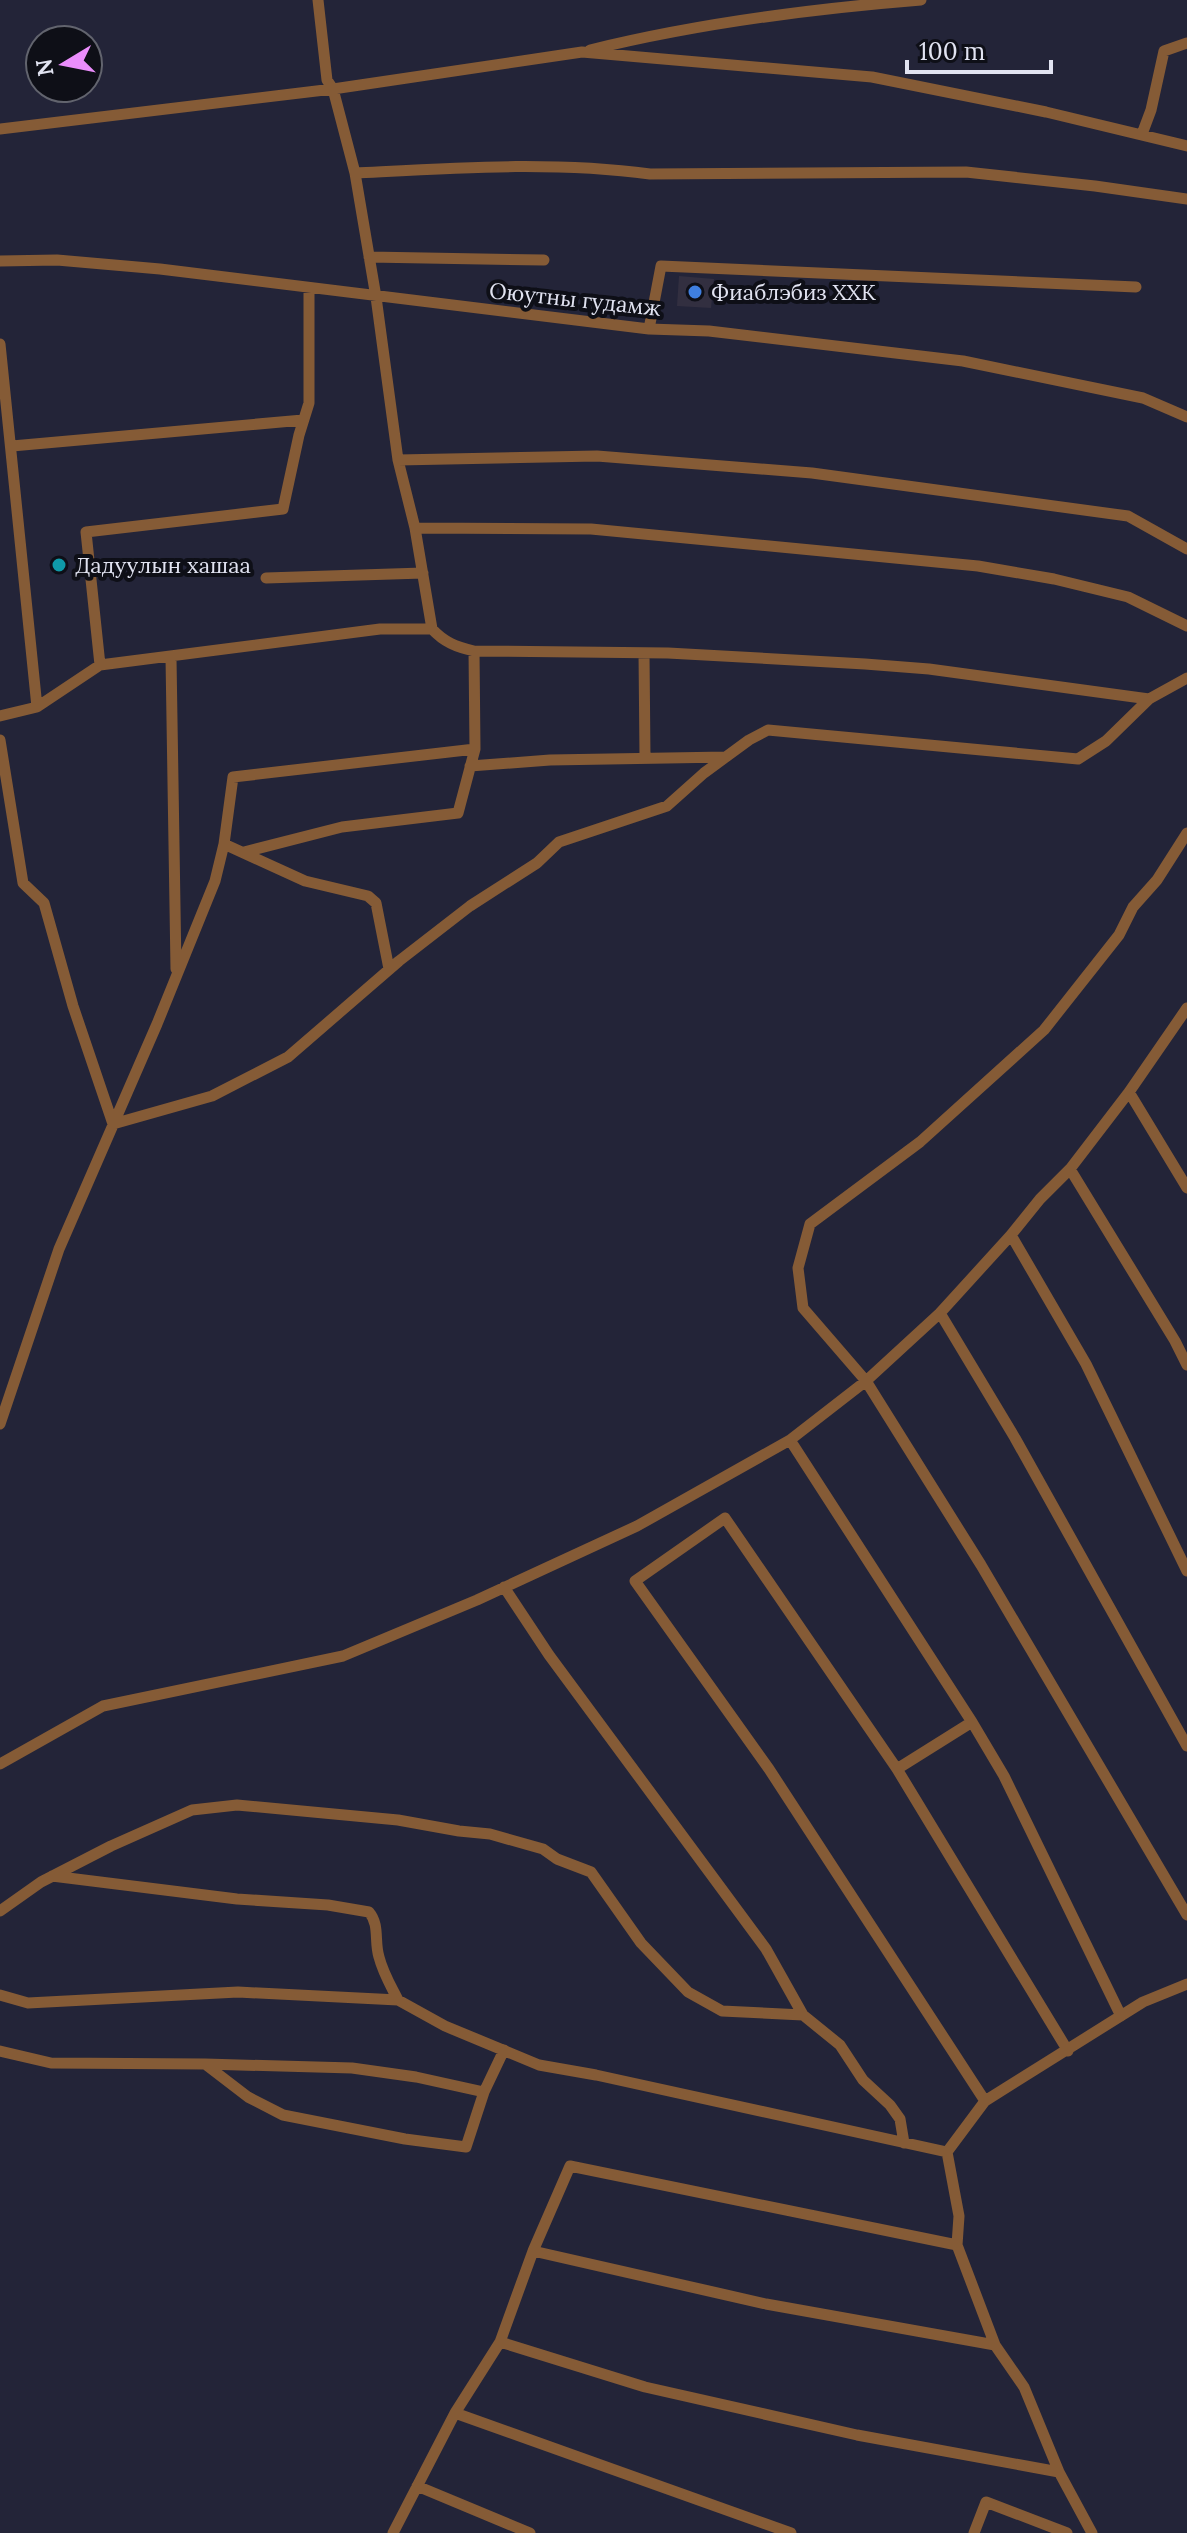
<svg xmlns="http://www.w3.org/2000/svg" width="1187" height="2533" font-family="Lora,serif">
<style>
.commercial{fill:#322f40}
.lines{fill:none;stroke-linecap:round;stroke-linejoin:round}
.minor{stroke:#855b36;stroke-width:11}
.shop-dot{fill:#3f7fe0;stroke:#0e0f17;stroke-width:3}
.culture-dot{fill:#0f9aa8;stroke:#0e0f17;stroke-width:3}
.labels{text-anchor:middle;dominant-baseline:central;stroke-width:8;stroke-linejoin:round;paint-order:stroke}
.poi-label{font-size:22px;fill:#e1e3f1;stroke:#0e0f17;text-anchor:start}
.street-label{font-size:22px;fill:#e1e3f1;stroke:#0e0f17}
</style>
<rect width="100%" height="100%" fill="#232438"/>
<path class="commercial" d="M679 276 714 279 711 308 677 306Z"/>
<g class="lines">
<path class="minor" d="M318 0 327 80 333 89 355 173 376 297 398 460 415 528 432 629
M590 50C699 23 809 9 921 0
M0 129 333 89 582 52 872 77 1046 112 1187 146
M1142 134 1151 110 1164 51 1187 43
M355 173C453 168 552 161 650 174L966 172 1095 186 1187 199
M369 257 544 260
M0 261 57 260 160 269 649 329 709 331 963 361 1143 398 1187 417
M649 329 661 266 1136 287
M0 344 37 707 100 665 380 629H432C444 642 456 647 474 651L668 653 865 664 929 669 1149 699 1187 678
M12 446 303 420
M398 460 597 456 812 473 1128 516 1187 549
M415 528 591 529 978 566 1054 579 1128 597 1187 626
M266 578 423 573
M644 653 645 757
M171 658 176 969
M100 665 86 532 283 509 299 435 309 403V288
M0 716 37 707
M0 740 23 883 44 903 73 1006 113 1124 212 1096 288 1057 399 961 470 906 537 863 559 842 667 806 704 773 749 740 768 730 1078 759 1106 741 1149 699
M470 766 550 760 726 757
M1187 833 1157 880 1133 907 1119 935 1044 1030 920 1142 810 1224 798 1268 803 1308 866 1381 981 1565 1187 1915
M224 844 305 881 368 896 376 903 389 969
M244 852 342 827 458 813 475 749 474 651
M1129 1092 1187 1188
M1070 1169 1175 1341 1187 1365
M1011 1235 1086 1364 1187 1571
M940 1313 1015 1438 1187 1746
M0 1424 59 1249 157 1024 215 881 224 844 233 777 475 749
M790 1440 972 1722 1004 1776 1121 2016
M504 1587 549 1655 766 1949 803 2015
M0 1764 103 1706 343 1656 477 1600 637 1526 790 1440 866 1381 940 1313 1011 1235 1040 1199 1070 1169 1129 1092 1187 1008
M897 1769 972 1722
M52 1876 237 1899 328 1905 369 1912C380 1925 374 1941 379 1957 383 1973 391 1986 398 2000
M0 1911 41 1882 111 1846 192 1810 237 1805 398 1820 459 1831 490 1834 543 1849 557 1859 591 1872 641 1943 688 1992 722 2011 803 2015 840 2045 863 2080 890 2105 900 2119 904 2143
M0 1995 28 2003 238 1992 398 2000 445 2026 539 2065 596 2075 947 2152
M0 2051 51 2063 205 2064
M484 2092 416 2077 352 2068 205 2064 248 2097 283 2115 405 2139 466 2147 484 2092 504 2050
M985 2101 769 1769 635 1581 725 1518 897 1769 1068 2051
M533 2251 766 2304 995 2345
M500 2342 645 2387 857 2435 1059 2472
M455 2413 791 2533
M417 2486 530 2533
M393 2533 455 2413 500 2342 533 2251 570 2166 957 2245
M974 2533 986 2502 1067 2533
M1092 2533 1059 2472 1024 2387 995 2345 957 2245 959 2216 947 2152 985 2101 1143 2002 1187 1984"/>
</g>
<circle class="shop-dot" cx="695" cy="292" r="8"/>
<circle class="culture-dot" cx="59" cy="565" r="8"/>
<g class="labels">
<g class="poi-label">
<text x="711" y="292">Фиаблэбиз ХХК</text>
<text x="75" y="565">Дадуулын хашаа</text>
</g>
<g class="street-label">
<text transform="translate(575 299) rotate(6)">Оюутны гудамж</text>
</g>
</g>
<g transform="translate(64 64) rotate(260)"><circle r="38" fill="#0e0f17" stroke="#62646e" stroke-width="2"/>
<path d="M0-6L14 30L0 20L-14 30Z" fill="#eb8dfc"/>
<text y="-12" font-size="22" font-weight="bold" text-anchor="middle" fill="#e1e3f1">N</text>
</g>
<path d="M907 60v12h144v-12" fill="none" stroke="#e1e3f1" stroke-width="4"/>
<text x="919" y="60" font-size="24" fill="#e1e3f1" stroke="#0e0f17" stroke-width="6" paint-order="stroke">100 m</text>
</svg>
